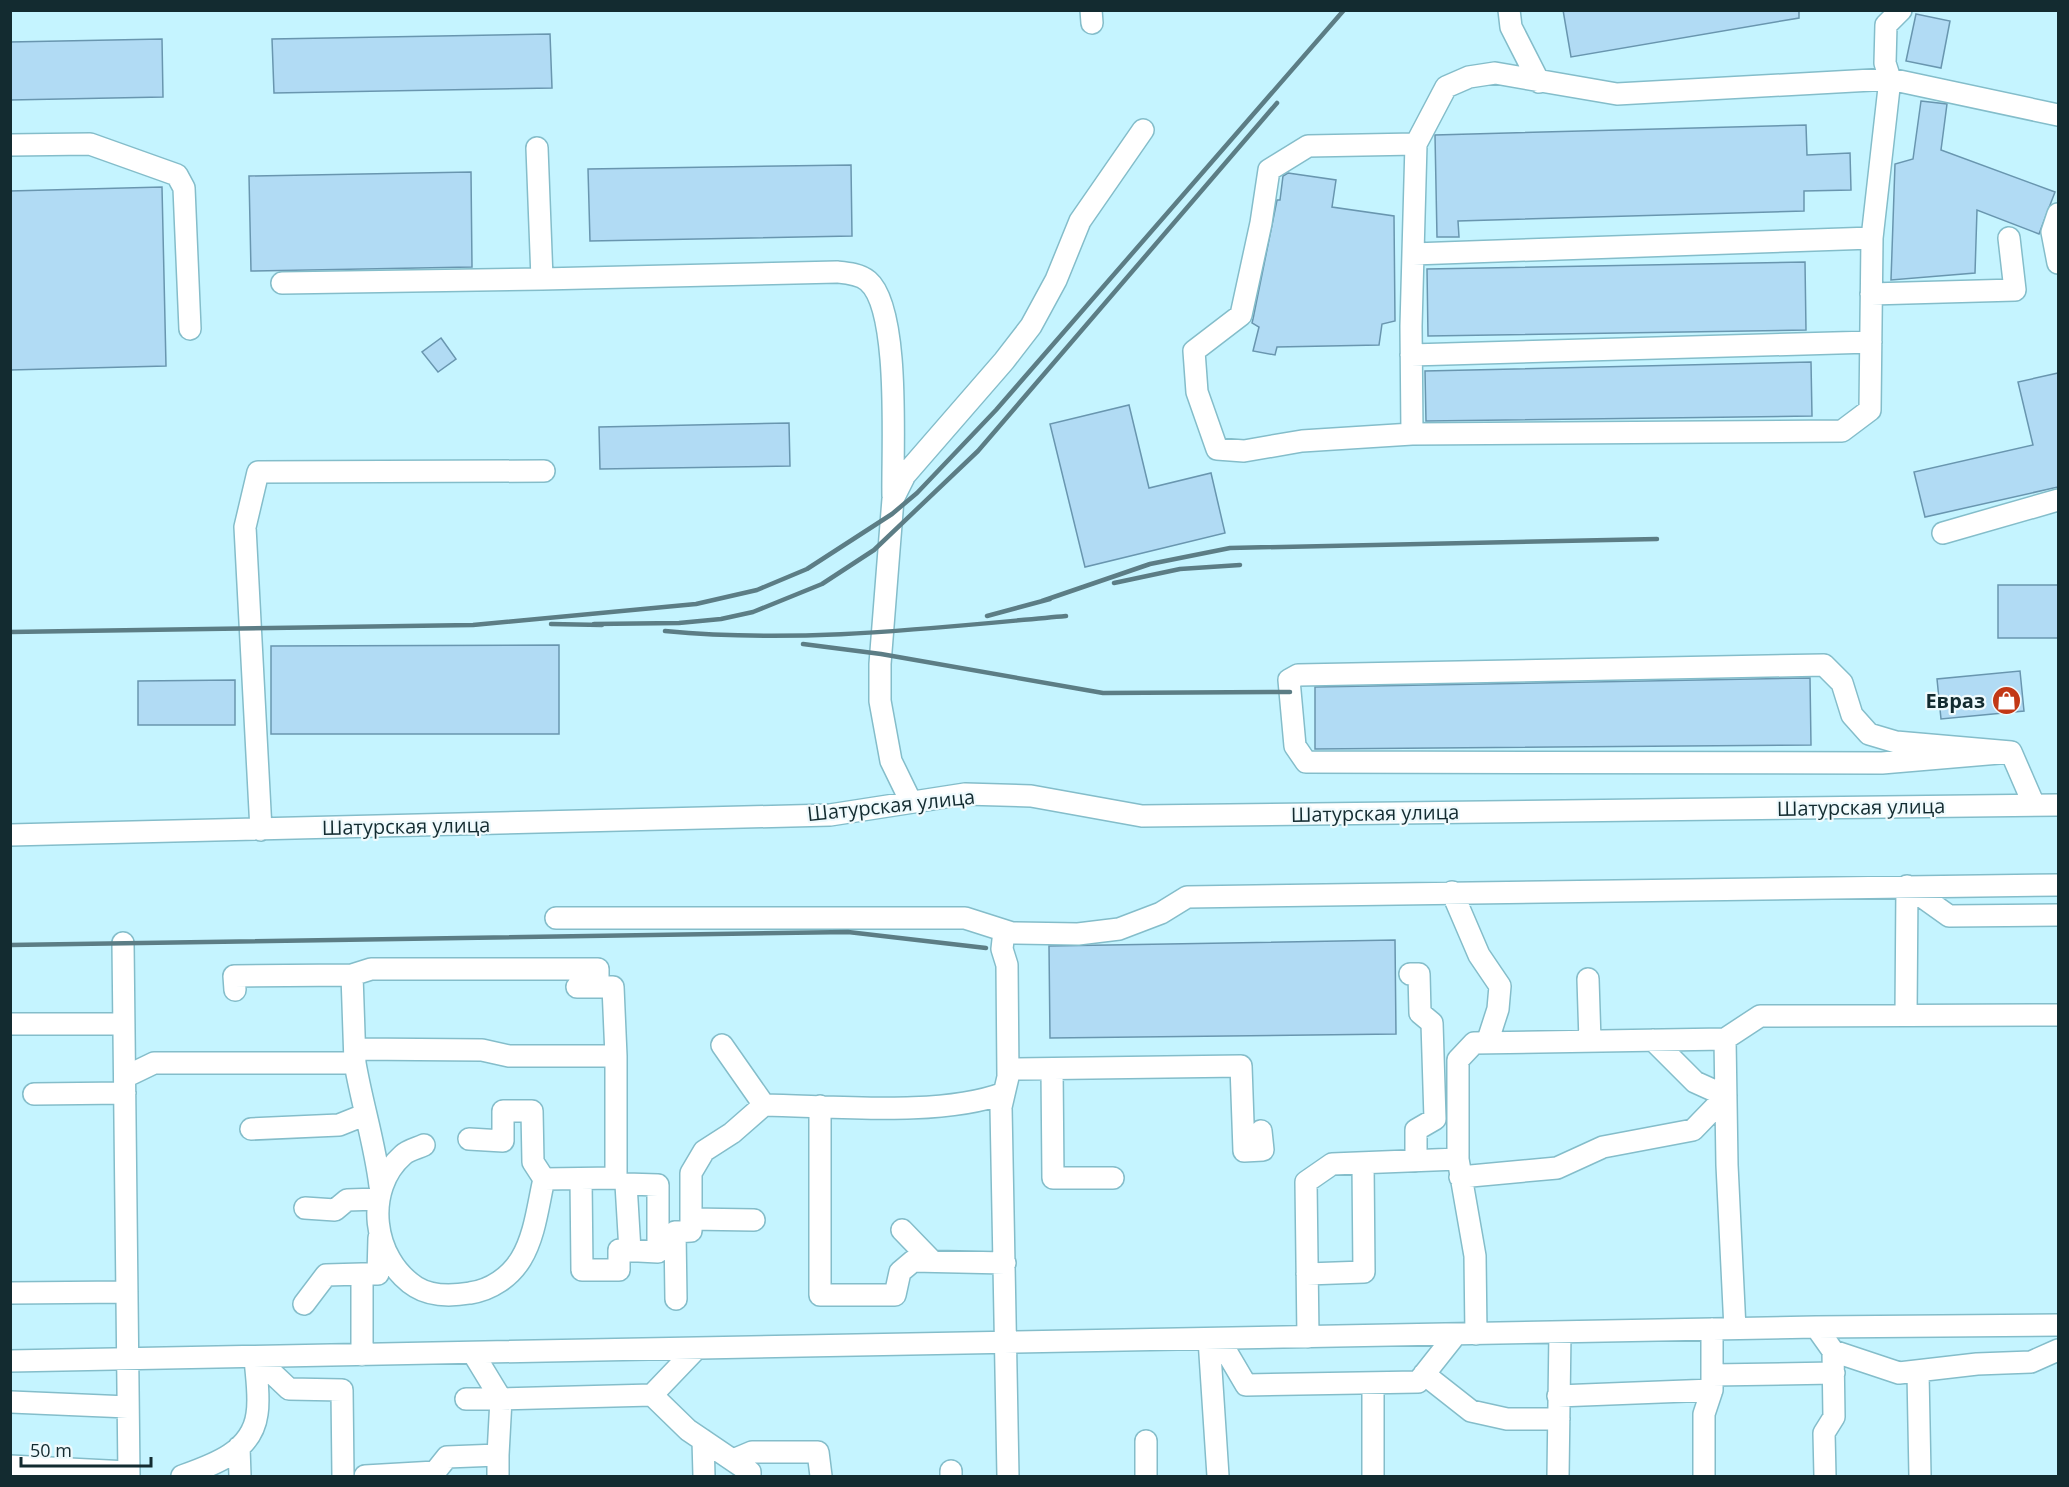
<svg xmlns="http://www.w3.org/2000/svg" width="2069" height="1487" font-family="'Open Sans',sans-serif">
<style>
.building{fill:#b1dbf4;stroke:#6996af;stroke-width:1.5}
.lines{fill:none;stroke-linecap:round;stroke-linejoin:round}
.minor-casing{stroke:#84bdca;stroke-width:24}
.minor{stroke:#fff;stroke-width:21}
.rail{stroke:#5c7d85;stroke-width:4.5}
.labels{text-anchor:middle;dominant-baseline:central;stroke-width:4.5;stroke-linejoin:round;paint-order:stroke}
.poi-label{font-size:20px;font-weight:bold;fill:#132b30;stroke:#effafd;text-anchor:end}
.street-label{font-size:20px;fill:#132b30;stroke:#effafd}
</style>
<rect width="100%" height="100%" fill="#c5f4ff"/>
<path class="building" d="M1563 10H1799V18L1571 57Z
M1916 14 1950 21 1941 68 1906 61Z
M550 34 552 88 274 93 272 39Z
M162 39 163 97 10 100V42Z
M1921 101 1947 104 1941 150 2055 192 2039 234 1977 210 1975 273 1891 280 1895 164 1913 159Z
M1806 125 1807 155 1850 153 1851 190 1804 191V211L1458 221 1459 237H1437L1435 135Z
M851 165 852 236 590 241 588 169Z
M471 172 472 267 251 271 249 176Z
M1288 173 1336 180 1332 207 1394 216 1395 321 1382 324 1379 345 1277 347 1275 355 1253 351 1259 327 1252 323 1253 319 1277 200H1280L1283 176Z
M162 187 166 366 10 370V191Z
M1805 262 1806 330 1428 336 1427 269Z
M441 338 456 359 438 372 422 352Z
M1811 362 1812 416 1426 421 1425 371Z
M2058 373V487L1925 517 1914 472 2033 445 2018 382Z
M1129 405 1149 488 1211 473 1225 533 1085 567 1050 424Z
M789 423 790 466 600 469 599 427Z
M1998 585H2058V638H1998Z
M559 645V734H271V646Z
M2020 671 2024 711 1941 719 1937 679Z
M1810 678 1811 745 1315 749V687Z
M235 680V725H138V681Z
M1395 940 1396 1034 1050 1038 1049 946Z"/>
<g class="lines">
<defs>
<path id="minor" d="M1091 10 1092 23
M1509 10 1511 27 1539 82
M1901 10 1886 25 1885 63 1890 79 1872 238 1870 410 1842 431 1412 434 1411 326 1416 144 1446 87 1469 77 1495 73 1617 94 1890 79 2058 115
M10 145 90 144 177 175 184 188 190 329
M537 148 542 279 837 272C847 273 860 274 868 281 901 309 892 451 893 496
M2058 214 2052 232 2058 263
M1413 254 1872 238
M282 283 542 279
M1871 294 2015 290 2009 238
M1411 355 1871 342
M1412 434 1302 441 1244 451 1217 449 1197 392 1194 351 1241 315 1261 223 1269 170 1308 146 1416 144
M1943 533 2058 500
M2011 752 1896 742 1869 734 1852 715 1842 683 1824 665 1298 675 1289 680 1295 746 1306 762 1882 763 2011 752 2034 805
M911 802 891 761 880 701V664L893 499 905 475 1004 361 1031 326 1056 280 1080 221 1143 130
M261 830 245 527 258 472 544 471
M10 835 830 815 965 794 1031 796 1142 816 2058 805
M1452 892 1479 955 1500 986 1498 1009 1487 1043
M556 918H965L1012 933 1078 934 1119 929 1161 913 1187 897 2058 885
M1004 931 1002 949 1007 965 1008 1077 1001 1107 1008 1476
M123 943 129 1476
M1410 974H1419L1420 1013 1432 1023 1435 1119 1416 1130V1161
M352 975 371 969H598V987
M1588 979 1590 1041
M1906 1015 1907 886 1949 916 2058 915
M10 1024H124
M1725 1039 1727 1165 1735 1329
M722 1045 764 1105C834 1106 941 1117 1004 1093
M355 1049 482 1050 509 1056H616L613 987H577
M355 1063C362 1104 375 1144 380 1186
M1008 1069 1241 1066 1244 1151 1263 1150 1261 1131
M1052 1069 1053 1178H1113
M125 1077 154 1063H355L352 975 234 976 235 990
M34 1094 125 1093
M820 1106V1295H895L900 1272 913 1261 1005 1263
M251 1129 339 1125 364 1115
M469 1139 503 1141V1111H532L533 1162 544 1179
M424 1145C418 1148 408 1150 403 1155 364 1189 372 1259 416 1287 432 1297 452 1296 470 1293 491 1290 510 1277 521 1259 535 1236 538 1205 544 1179L616 1178V1056
M1460 1177 1557 1168 1603 1147 1693 1130 1726 1096 1695 1082 1653 1040
M581 1179 582 1270H619V1250L658 1252V1185L626 1184 630 1251
M305 1208 335 1210 347 1200 379 1199
M691 1219 754 1220
M902 1230 932 1261
M1307 1274 1364 1272 1363 1163
M10 1293 127 1292
M676 1299 675 1232 691 1231V1173L704 1151 732 1133 764 1105
M304 1304 326 1275 362 1274
M1816 1327 1833 1351 1899 1373 1977 1364 2031 1362 2058 1350
M1476 1334 1475 1256 1458 1159V1060L1474 1043 1725 1039 1760 1016 2058 1015
M1308 1337 1306 1182 1332 1164 1458 1159
M1209 1339 1218 1476
M1219 1339 1246 1385 1418 1382 1456 1334
M473 1353 501 1399 652 1395 696 1349
M362 1355V1274H378L379 1238
M255 1357 289 1389 342 1390 343 1476
M10 1361 1816 1327 2058 1325
M1918 1373 1920 1476
M1424 1374 1471 1411 1507 1419H1559
M1712 1375 1834 1373
M1373 1383V1476
M652 1395 688 1430 750 1472V1476
M1558 1396 1712 1390
M11 1402 128 1407
M703 1440 704 1476
M239 1447 240 1476
M498 1455V1476
M733 1460 752 1452H818L821 1476
M10 1466 128 1472
M951 1471V1476
M182 1476C213 1465 252 1452 257 1414 260 1396 256 1375 255 1357
M365 1476 435 1472 447 1457 498 1455 501 1399H466
M1146 1476V1441
M1558 1476 1560 1332
M1704 1476V1414L1712 1390V1329
M1825 1476 1824 1433 1834 1417 1833 1351"/>
</defs>
<use href="#minor" class="minor-casing"/>
<use href="#minor" class="minor"/>
<path class="rail" d="M1114 583 1180 569 1240 565
M1042 601 1150 564 1230 548 1657 539
M987 616 1050 599
M551 624 602 625
M594 624 679 623 721 619 753 612 822 584 874 550 978 451 1277 103
M665 631C800 644 932 628 1066 616
M10 632 473 625 696 604 757 590 807 569 892 514 917 493 996 410 1344 10
M803 644 881 654 1103 693 1290 692
M10 945 848 932 986 948"/>
</g>
<defs>
<symbol id="shop-disc" viewBox="-11 -11 22 22"><circle r="9.5" fill="#c23816" stroke="#effafd"/><path d="M-5-2.5h2.3a2.7 3.5 0 0 1 5.4 0H5L5.5 6h-11ZM-1.5-2.5h3a1.5 2.3 0 0 0-3 0Z" fill="#fff"/></symbol>
</defs>
<g fill-rule="evenodd">
<use href="#shop-disc" x="1990" y="684" width="33" height="33"/>
</g>
<g class="labels">
<g class="poi-label">
<text x="1985" y="700">Евраз</text>
</g>
<g class="street-label">
<text transform="translate(891 805) rotate(-6)">Шатурская улица</text>
<text transform="translate(1861 807) rotate(-1)">Шатурская улица</text>
<text transform="translate(1375 813) rotate(-1)">Шатурская улица</text>
<text transform="translate(406 826) rotate(-1)">Шатурская улица</text>
</g>
</g>
<rect width="2069" height="1487" fill="none" stroke="#132b30" stroke-width="24"/>
<path d="M21 1457v9h130v-9" fill="none" stroke="#132b30" stroke-width="3"/>
<text x="30" y="1457" font-size="18" fill="#132b30" stroke="#effafd" stroke-width="4.5" paint-order="stroke">50 m</text>
</svg>
